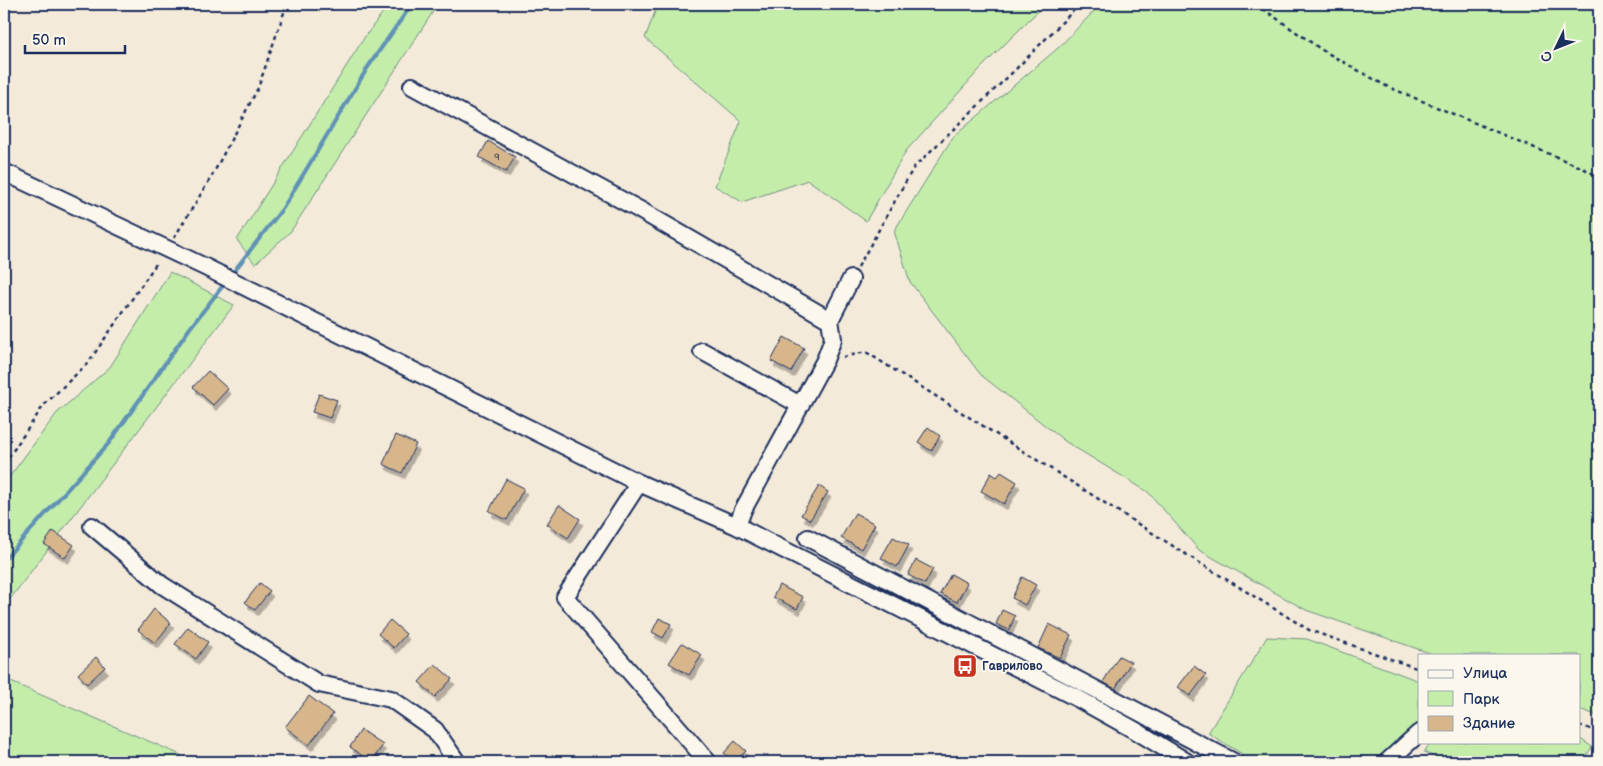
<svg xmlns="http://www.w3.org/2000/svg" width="1603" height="766" font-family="'Balsamiq Sans',sans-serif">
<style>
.green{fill:#c3eda9;stroke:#6f8e84}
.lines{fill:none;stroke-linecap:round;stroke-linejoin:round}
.stream{stroke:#6192b6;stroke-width:4}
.building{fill:#d8b68b;stroke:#1b2f5e;filter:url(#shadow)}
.minor-casing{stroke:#1b2f5e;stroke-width:20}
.path{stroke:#1b2f5e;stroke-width:2.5;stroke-dasharray:4 4;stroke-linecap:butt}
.minor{stroke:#fbf7ec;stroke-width:16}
.labels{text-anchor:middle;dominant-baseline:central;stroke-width:4;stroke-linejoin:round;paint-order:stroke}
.number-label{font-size:10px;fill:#4a5169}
.poi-label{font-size:12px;font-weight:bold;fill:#1b2f5e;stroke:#fbf7ec;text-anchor:start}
</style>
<defs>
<filter id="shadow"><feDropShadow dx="3" dy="5.5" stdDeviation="0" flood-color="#0004"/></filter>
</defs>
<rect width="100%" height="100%" fill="#f4ead9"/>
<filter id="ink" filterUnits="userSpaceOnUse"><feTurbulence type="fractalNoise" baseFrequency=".02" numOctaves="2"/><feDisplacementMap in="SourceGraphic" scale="10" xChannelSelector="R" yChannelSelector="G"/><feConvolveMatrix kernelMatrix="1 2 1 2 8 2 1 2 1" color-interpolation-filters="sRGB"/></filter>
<g filter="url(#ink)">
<path class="green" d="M389 4H438L291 231 255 264 237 240 364 38Z
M658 4H1045L981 68 906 151 866 221 808 180 742 202 715 186 741 121 645 38Z
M1101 4H1599V716L1579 709V655H1435L1306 610 1199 550 1148 492 1066 442 981 375 910 282 894 231 953 137 1058 48Z
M170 272 234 305 4 607V484L57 413 110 367Z
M1267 637 1307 639 1419 681V723L1379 757 1375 762H1255L1208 733Z
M4 679 181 755 183 762H4Z
M1579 738 1592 747 1582 762H1444L1424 752 1431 742H1579Z"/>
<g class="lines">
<path class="stream" d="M231 275 283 208 368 67 412 4
M4 560 109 443 190 328 225 283"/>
</g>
<path class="building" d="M488 141 515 157 506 172 479 157Z
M784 337 804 348 791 372 771 361Z
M208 371 228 389 213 405 193 387Z
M319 394 337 400 330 418 312 412Z
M928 427 940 436 931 451 918 442Z
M396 435 416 444 402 473 383 464Z
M1001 472 1017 482 1004 504 981 491 991 473 997 477Z
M506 479 524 488 507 520 489 511Z
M819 486 828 492 810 520 801 515Z
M559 505 580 519 568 538 547 524Z
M855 513 875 524 861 549 841 538Z
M53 531 74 545 65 558 44 544Z
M893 537 909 545 897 567 881 558Z
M916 560 933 569 925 584 908 575Z
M951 574 967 583 957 602 940 594Z
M1022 577 1036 585 1025 605 1012 598Z
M260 583 270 591 255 610 245 602Z
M779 585 803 597 797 609 773 597Z
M154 609 171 623 155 643 138 630Z
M1002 610 1015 616 1009 630 996 624Z
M659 618 671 624 663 638 652 632Z
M390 620 406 634 394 648 378 634Z
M1049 624 1071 635 1060 658 1038 648Z
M188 627 208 642 196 659 175 644Z
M682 643 702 655 689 675 669 663Z
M1119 656 1131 662 1115 689 1103 682Z
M96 657 105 667 87 684 78 674Z
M435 664 452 679 435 697 419 682Z
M1194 666 1206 675 1190 696 1178 687Z
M309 696 333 714 309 745 285 727Z
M361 730 383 745 371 762 350 747Z
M735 741 746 751 734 762 724 753Z"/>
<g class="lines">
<defs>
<path id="minor" d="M412 86 638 209 830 320
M4 172 205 267 639 483 737 526 1077 698 1138 732 1187 762
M702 351 800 405
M639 483 565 597 708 762
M92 526 162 585 319 684 391 699 435 730 457 762
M737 526 743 510 825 360 833 339 830 320 851 279
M808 538 1234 762
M1387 762 1419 733"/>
</defs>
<use href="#minor" class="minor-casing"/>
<path class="path" d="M1256 4 1322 50 1386 86 1583 168 1599 177
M174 238 212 176 258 88 287 4
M858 267 914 167 1016 69 1080 4
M843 357 866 352 1203 565 1309 630 1419 669
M4 464 44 405 88 363 158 261
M1579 725 1599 732"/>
<use href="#minor" class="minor"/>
</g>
</g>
<defs>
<symbol id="bus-square" viewBox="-11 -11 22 22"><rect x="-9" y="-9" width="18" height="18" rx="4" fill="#c8321e" stroke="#fbf7ec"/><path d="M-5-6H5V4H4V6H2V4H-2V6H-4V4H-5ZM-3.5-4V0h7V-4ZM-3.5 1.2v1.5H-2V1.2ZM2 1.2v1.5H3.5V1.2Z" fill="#fff"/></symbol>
</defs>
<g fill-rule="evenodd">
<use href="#bus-square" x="951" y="652" width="28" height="28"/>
</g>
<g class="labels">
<g class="number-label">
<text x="497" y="157">9</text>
</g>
<g class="poi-label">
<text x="982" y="666">Гаврилово</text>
</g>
</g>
<rect width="1603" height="766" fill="none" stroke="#fbf7ec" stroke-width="20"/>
<rect x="10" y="10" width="1583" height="746" fill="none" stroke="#1b2f5e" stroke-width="2" filter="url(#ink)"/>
<rect x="1418" y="654" width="162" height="90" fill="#fbf7ec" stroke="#a1a7b3"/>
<rect x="1428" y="670" width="25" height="8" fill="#fbf7ec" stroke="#a1a7b3"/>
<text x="1463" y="678" font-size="15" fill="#1b2f5e">Улица</text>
<rect x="1428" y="691" width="25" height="15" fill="#c3eda9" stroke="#a1a7b3"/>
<text x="1463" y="704" font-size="15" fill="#1b2f5e">Парк</text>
<rect x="1428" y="716" width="25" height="15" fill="#d8b68b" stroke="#a1a7b3"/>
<text x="1463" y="728" font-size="15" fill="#1b2f5e">Здание</text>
<g transform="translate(1556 48) rotate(227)" stroke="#fbf7ec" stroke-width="4" paint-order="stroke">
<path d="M0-4L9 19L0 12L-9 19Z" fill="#1b2f5e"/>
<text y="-8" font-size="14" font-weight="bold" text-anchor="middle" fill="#1b2f5e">С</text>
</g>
<path d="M25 45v8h100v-8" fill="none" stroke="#1b2f5e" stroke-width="2.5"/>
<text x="32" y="45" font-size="15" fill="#1b2f5e" stroke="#fbf7ec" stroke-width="4" paint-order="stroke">50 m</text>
</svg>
